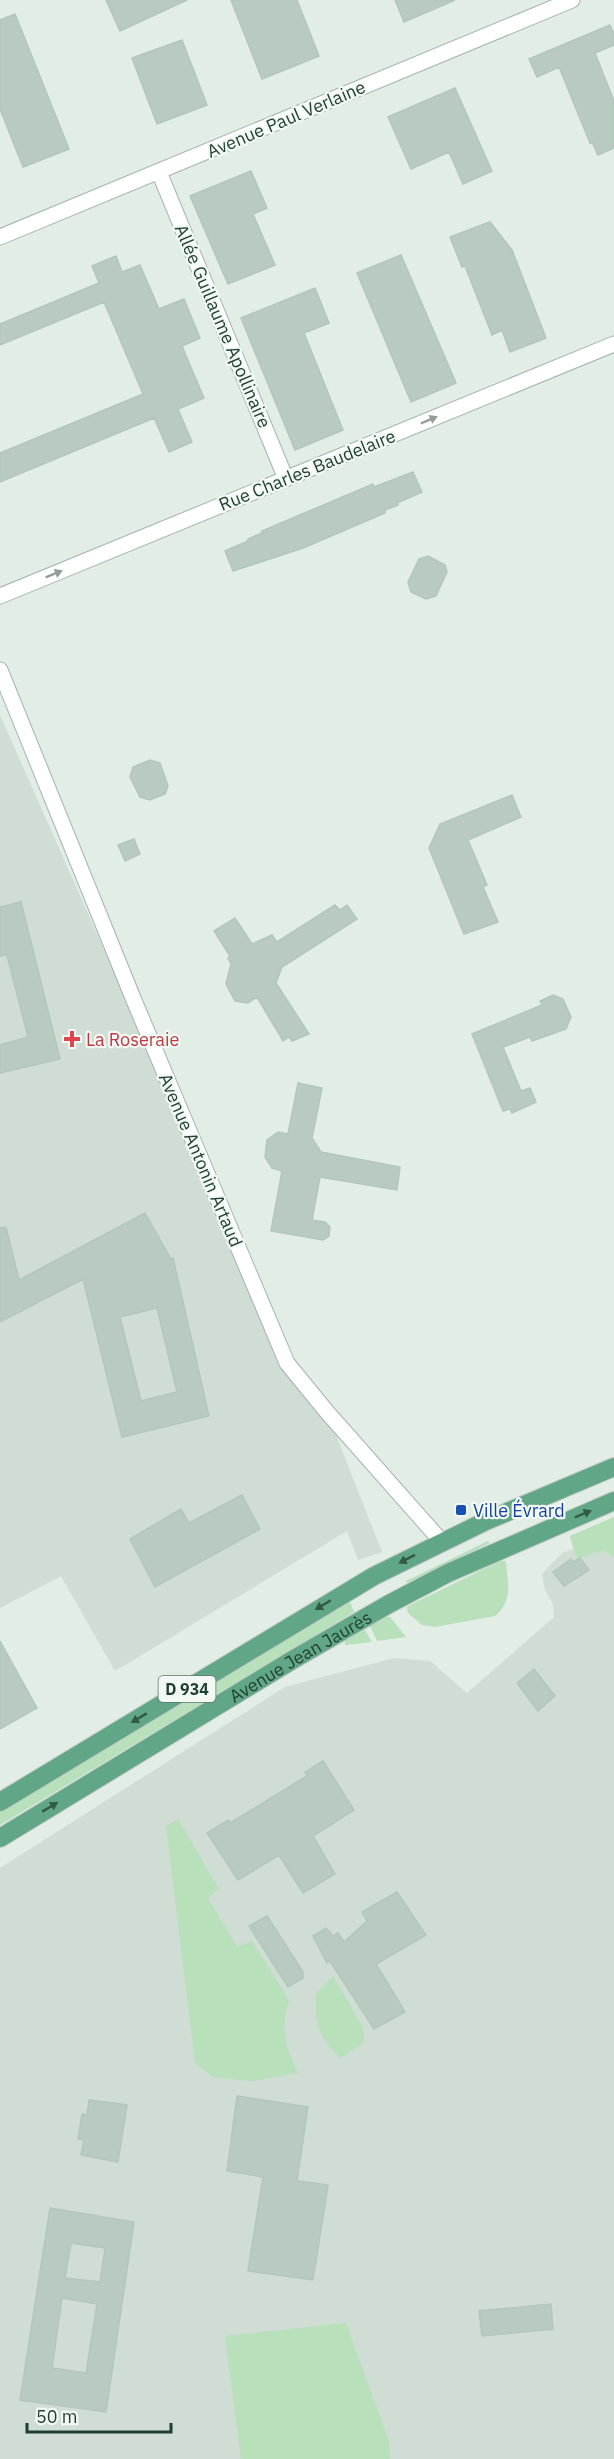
<svg xmlns="http://www.w3.org/2000/svg" width="614" height="2459" font-family="'IBM Plex Sans',sans-serif">
<style>
.built{fill:#cfddd4}
.green{fill:#b7e0bb}
.building{fill:#b9cbc0;stroke:#b2c7bb;stroke-width:1.5;fill-rule:evenodd}
.lines{fill:none;stroke-linecap:round;stroke-linejoin:round}
.minor-casing{stroke:#a3b5ab;stroke-width:17}
.primary-casing{stroke:#c0c9c5;stroke-width:20}
.minor{stroke:#fff;stroke-width:15}
.primary{stroke:#61a787;stroke-width:18}
.oneway{fill:#8f9f98}
.oneway2{fill:#305946}
.health-dot{fill:#e0444e;stroke:#f2f9f4;stroke-width:2}
.transit-dot{fill:#1a4fb4;stroke:#f2f9f4;stroke-width:2}
.labels{text-anchor:middle;dominant-baseline:central;stroke-width:4.5;stroke-linejoin:round;paint-order:stroke}
.shield{fill:#f2f9f4;stroke:#5e776b;stroke-width:1.5}
.shield-label{font-size:16px;font-weight:bold;fill:#1f3f30}
.street-label{font-size:18px;fill:#1f3f30;stroke:#f2f9f4}
.health-label{font-size:18px;fill:#be3a42;stroke:#f2f9f4;text-anchor:start}
.transit-label{font-size:18px;fill:#164399;stroke:#f2f9f4;text-anchor:start}
</style>
<rect width="100%" height="100%" fill="#e1ede5"/>
<path class="built" d="M0 715 287 1363 327 1412 382 1552 358 1560 347 1531 115 1671 61 1576 0 1608Z
M614 1517V2459H0V1868L285 1687 394 1658 430 1661 467 1693 554 1617 553 1604 545 1590 542 1574 562 1553 573 1549 570 1536Z"/>
<path class="green" d="M614 1517V1557L603 1550 577 1559 570 1536Z
M488 1541 490 1543 407 1583 406 1581Z
M500 1561H505L506 1563C508 1584 513 1601 495 1616L435 1627 422 1625 408 1613 407 1607 410 1605Z
M350 1602 354 1612 0 1825V1812Z
M387 1617H390L406 1637 377 1641 370 1626Z
M365 1630 372 1642 345 1645V1641Z
M178 1819 219 1889 208 1898 237 1947 252 1941 289 2000C280 2030 285 2045 298 2073L252 2081 213 2077 195 2063 166 1826Z
M333 1976 364 2029V2043L340 2058C318 2036 315 2024 316 1994Z
M346 2323 389 2441 390 2459H241L225 2336Z"/>
<path class="building" d="M106 0H187L120 31Z
M231 0H297L319 56 262 79Z
M395 0H455L404 22Z
M15 14 69 149 23 167 0 109V20Z
M610 25 614 34V45L595 53 614 101V148L598 155 592 142 590 143 559 67 537 77 529 59Z
M182 40 207 105 157 124 132 58Z
M455 88 492 171 463 184 449 152 411 169 388 117Z
M251 171 267 208 253 214 275 265 228 284 190 196Z
M490 222 512 250 546 338 510 352 502 330 492 335 465 266 462 267 450 237Z
M401 255 456 383 411 402 357 273Z
M116 256 122 272 140 265 159 309 184 299 200 338 182 346 204 398 178 409 192 442 169 452 154 418 0 482V453L143 394 104 302 0 345V324L99 283 92 266Z
M315 288 329 323 304 333 343 430 295 450 241 318Z
M413 472 422 492 397 503 398 505 385 510V513L303 548 233 571 225 551 248 541V539L262 533V531L373 484 374 487Z
M428 556 445 565 447 572 436 596 426 599 411 592 408 582 419 559Z
M150 760 160 763 168 786 165 794 150 800 140 797 130 777 133 767Z
M512 795 521 817 468 840 487 885 483 887 498 922 464 934 429 848 440 824Z
M134 839 140 854 125 861 118 845Z
M21 902 60 1059 0 1073V1045L28 1037 7 955 0 956V907Z
M335 905 340 910 347 905 357 919 282 967 276 983 309 1034 292 1041 289 1037 283 1041 257 997 248 1003 235 1001 226 984 231 964 228 958 230 956 214 931 235 918 252 944 272 935 277 942Z
M553 995 563 999 571 1017 566 1029 532 1041 530 1037 503 1047 521 1091 530 1088 536 1102 512 1113 510 1109 503 1111 472 1034 542 1005 540 1001Z
M298 1083 322 1088 312 1138 321 1152 400 1167 397 1190 320 1177 312 1220 325 1222 330 1227 329 1236 323 1240 271 1231 282 1171 272 1168 265 1157 267 1140 278 1132 288 1134Z
M145 1213 171 1259 173 1258 209 1416 122 1437 83 1279 0 1322V1228L6 1227 19 1280ZM157 1308 177 1392 141 1401 120 1317Z
M242 1495 260 1529 155 1587 130 1539 181 1509 189 1523Z
M580 1558 589 1570 564 1586 553 1572 571 1559 573 1562Z
M0 1641 37 1708 0 1729Z
M534 1669 555 1696 538 1711 517 1683Z
M323 1761 354 1810 313 1836 335 1874 303 1893 279 1855 238 1880 207 1833 228 1820 230 1823 307 1776 305 1772Z
M397 1892 426 1935 376 1964 405 2012 374 2029 330 1961 327 1963 313 1936 326 1928 333 1936 338 1933 344 1942 367 1921 362 1912Z
M267 1916 303 1972V1978L288 1987 249 1926Z
M237 2096 308 2107 297 2181 328 2185 313 2280 248 2271 263 2177 227 2171Z
M89 2100 127 2105 118 2162 81 2155 84 2140 78 2139 82 2114 87 2115Z
M50 2208 134 2222 106 2412 20 2400ZM71 2243 105 2248 100 2282 65 2278ZM62 2298 97 2304 86 2373 52 2368Z
M551 2304 553 2329 482 2336 479 2311Z"/>
<g class="lines">
<defs>
<path id="minor" d="M159 172 286 479
M0 237 572 0
M0 596 614 344
M0 670 133 998 287 1363 327 1412 442 1542"/>
<g id="primary">
<path d="M0 1802 374 1576 486 1521 614 1467"/>
<path id="s1" d="M0 1838 294 1659 389 1604 448 1573 614 1501"/>
</g>
</defs>
<use href="#minor" class="minor-casing"/>
<use href="#primary" class="primary-casing"/>
<use href="#minor" class="minor"/>
<use href="#primary" class="primary"/>
</g>
<defs><path id="oneway-solid" d="M-6-.8H1V-3.2L6.5 0L1 3.2V.8H-6Z" transform="scale(1.5)"/></defs>
<g class="oneway">
<use href="#oneway-solid" transform="translate(429 420) rotate(-23)"/>
<use href="#oneway-solid" transform="translate(54 574) rotate(-22)"/>
</g>
<g class="oneway2">
<use href="#oneway-solid" transform="translate(583 1514) rotate(-23)"/>
<use href="#oneway-solid" transform="translate(407 1559) rotate(153)"/>
<use href="#oneway-solid" transform="translate(323 1605) rotate(149)"/>
<use href="#oneway-solid" transform="translate(139 1718) rotate(149)"/>
<use href="#oneway-solid" transform="translate(50 1807) rotate(-31)"/>
</g>
<path class="health-dot" d="M69 1030h6v6h6v6h-6v6h-6v-6h-6v-6h6z"/>
<rect class="transit-dot" x="455" y="1504" width="12" height="12" rx="3"/>
<g class="labels">
<rect class="shield" x="158.5" y="1676" width="57" height="26" rx="4.5"/>
<g class="shield-label">
<text x="187" y="1689">D 934</text>
</g>
<g class="street-label">
<text transform="translate(286 119) rotate(-23)">Avenue Paul Verlaine</text>
<text transform="translate(223 326) rotate(67)">Allée Guillaume Apollinaire</text>
<text transform="translate(307 470) rotate(-22)">Rue Charles Baudelaire</text>
<text transform="translate(201 1160) rotate(67)">Avenue Antonin Artaud</text>
<text stroke="none"><textPath href="#s1" startOffset="351">Avenue Jean Jaurès</textPath></text>
</g>
<g class="health-label">
<text x="86" y="1039">La Roseraie</text>
</g>
<g class="transit-label">
<text x="473" y="1510">Ville Évrard</text>
</g>
</g>
<path d="M27 2423v9h144v-9" fill="none" stroke="#1f3f30" stroke-width="3"/>
<text x="36" y="2423" font-size="18" fill="#1f3f30" stroke="#f2f9f4" stroke-width="4.5" paint-order="stroke">50 m</text>
</svg>
